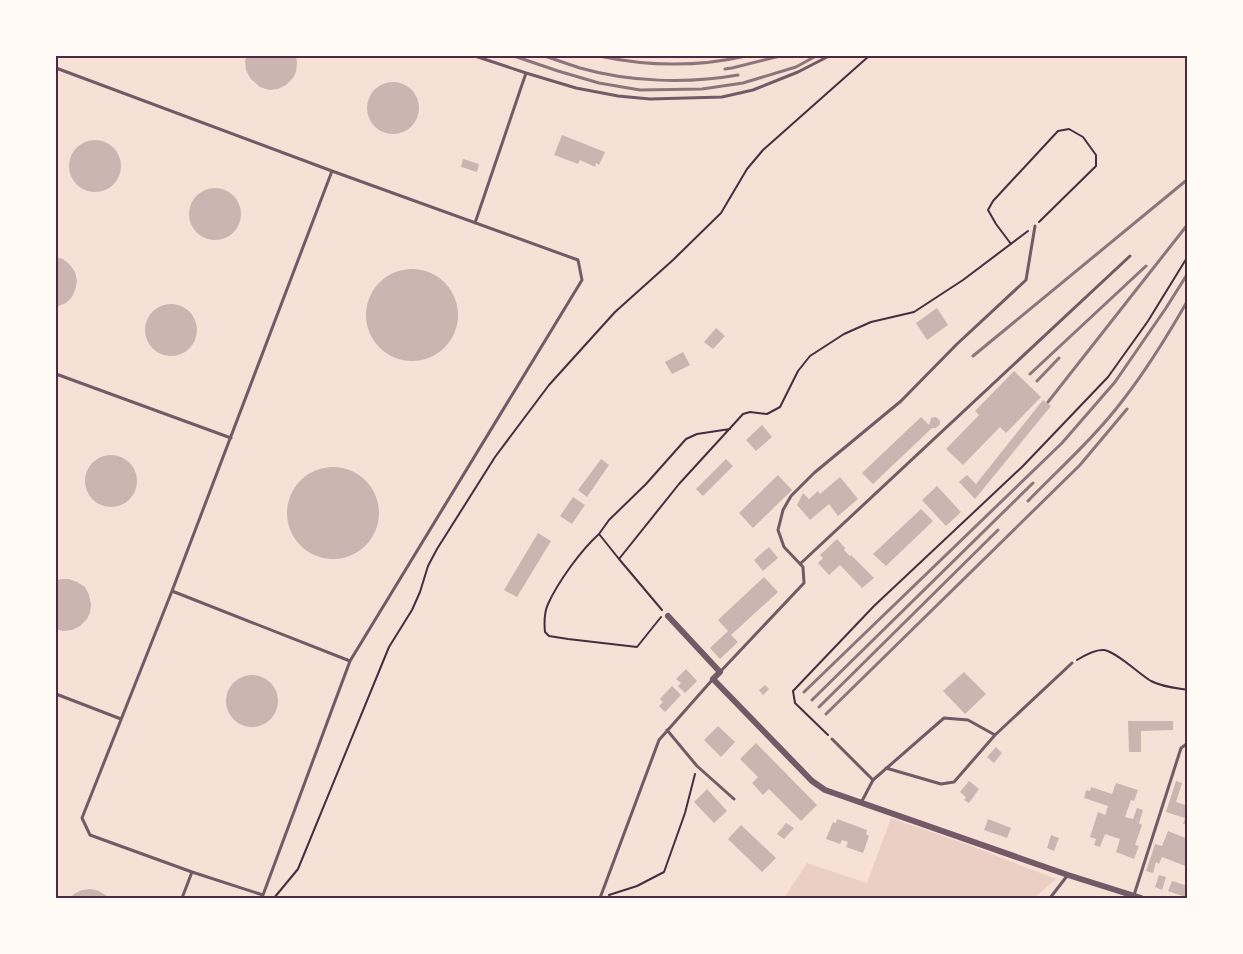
<svg xmlns="http://www.w3.org/2000/svg" width="1243" height="954" font-family="Mulish,sans-serif">
<style>
.green{fill:#ebcfc5}
.building{fill:#ccb4b1}
.lines{fill:none;stroke-linecap:round;stroke-linejoin:round}
.path{stroke:#4a2c40;stroke-width:2}
.service{stroke:#755966;stroke-width:3}
.minor{stroke:#755966;stroke-width:6}
.rail{stroke:#8f747c;stroke-width:3}
.neatline{fill:none;stroke:#4a2c40;stroke-width:2}
</style>
<rect width="100%" height="100%" fill="#f7e1d7"/>
<path class="green" d="M891 818 974 847 1056 879 1034 898H784L807 863 867 883Z"/>
<path class="building" d="M247 56H296L297 63 296 72 293 78 286 85 278 89 269 90 260 87 250 78 246 70 245 61Z
M367 108a26 26 0 1 1 52 0a26 26 0 1 1-52 0Z
M562 135 605 152 599 165 596 163 595 167 580 160 578 164 554 155Z
M69 166a26 26 0 1 1 52 0a26 26 0 1 1-52 0Z
M463 159 479 164 477 172 461 167Z
M189 214a26 26 0 1 1 52 0a26 26 0 1 1-52 0Z
M56 257 63 259 70 265 75 272 77 281 75 290 72 297 66 303 56 307Z
M366 315a46 46 0 1 1 92 0a46 46 0 1 1-92 0Z
M145 330a26 26 0 1 1 52 0a26 26 0 1 1-52 0Z
M937 308 948 325 927 340 916 323Z
M716 328 725 336 713 349 704 342Z
M683 352 690 365 672 374 665 362Z
M1014 371 1041 397 1006 433 1000 427 963 465 946 449 979 415 975 411Z
M1043 400 1051 406 975 499 959 482 967 475 976 484Z
M921 417 929 425 931 418 936 417 940 421V424L936 428H932L873 484 862 473Z
M762 425 772 437 756 451 746 440Z
M85 481a26 26 0 1 1 52 0a26 26 0 1 1-52 0Z
M601 459 609 465 587 497 578 490Z
M726 459 733 466 703 496 696 489Z
M287 513a46 46 0 1 1 92 0a46 46 0 1 1-92 0Z
M778 475 792 490 753 528 739 513Z
M840 477 858 499 838 516 829 504 810 520 797 505 803 493 809 499 818 491 820 494Z
M937 486 961 512 946 526 922 500Z
M573 497 585 505 572 524 560 516Z
M921 509 933 521 886 566 873 554Z
M538 533 551 541 517 597 504 590Z
M837 539 845 548 844 550 850 556 851 555 874 578 862 588 840 565 829 575 818 563 823 558 820 555Z
M769 547 778 558 763 571 754 560Z
M764 577 778 592 731 635 738 642 720 659 710 648 728 631 718 620Z
M60 579H69L77 582 85 587 89 595 91 604 90 613 87 619 80 626 72 630 63 631 56 629V581Z
M686 669 697 681 685 693 678 686 681 683 676 679Z
M964 672 986 694 965 714 943 691Z
M226 701a26 26 0 1 1 52 0a26 26 0 1 1-52 0Z
M765 685 769 689 763 695 759 690Z
M672 686 681 695 665 712 659 706 663 702 660 699Z
M1128 721H1173V730L1141 731V752H1129Z
M718 726 735 742 721 757 704 740Z
M756 743 817 805 801 821 769 789 763 795 752 783 758 777 740 759Z
M996 747 1002 753 994 763 987 757Z
M969 781 979 789 969 803 964 800 966 797 960 792Z
M1176 781 1182 783 1176 802 1188 806V825L1183 824 1185 818 1166 812Z
M1116 783 1138 790 1134 801 1131 800 1125 817 1133 819 1137 808 1143 810 1139 823 1142 825 1135 845 1139 846 1134 859 1116 852 1120 839 1105 834 1100 847 1094 845 1096 839 1090 837 1098 812 1105 815 1108 806 1084 798 1086 790 1090 791 1091 787 1112 794Z
M707 789 727 811 714 823 694 802Z
M837 819 867 830 866 834 869 836 863 853 846 847 848 842 842 840 840 844 826 839 833 822 836 823Z
M988 819 1011 828 1007 838 984 830Z
M786 823 794 828 784 839 777 834Z
M741 825 776 858 762 872 728 839Z
M1168 831 1188 839V867L1162 857 1159 864 1156 862 1153 873 1146 871 1155 844 1162 846Z
M1051 835 1059 838 1054 851 1047 848Z
M1159 875 1166 877 1162 890 1155 887Z
M1172 881 1188 886V898L1168 891Z
M91 889 99 891 110 898H70L74 894 82 890Z"/>
<g class="lines">
<path class="path" d="M1011 244 996 224 988 210 993 201 1058 131 1069 129 1083 137 1096 155V166L1039 222
M599 534C581 550 558 582 548 604 544 613 544 622 545 632L549 636 568 639 637 647 661 617
M619 559 599 534 609 520 646 484 686 439 697 434 730 429
M662 610 619 559 679 484 743 414 750 412 767 414 780 407 798 371 810 356 844 334 871 322 914 312 963 280 1028 231
M1077 660C1085 655 1095 649 1104 650 1117 652 1139 674 1151 681 1162 687 1175 688 1188 690
M828 735 795 703 793 691 874 606 1023 466 1108 377 1148 321 1188 256
M609 895 637 886 664 872 685 813 695 774
M274 898 298 869 389 647 412 610 420 592 428 566 437 549 495 457 549 385 615 312 673 260 721 213 747 169 763 150 869 56"/>
<path class="service" d="M475 56 526 73 475 223
M56 68 332 171 578 260 582 280 350 661 263 895 192 872 182 898
M526 73 576 88 618 96 650 99 722 97 753 90 798 72 829 56
M56 374 231 438
M800 564 1130 256
M172 591 350 661
M720 672 804 583 803 567 784 547 778 530 783 510 791 496 814 473 901 401 957 344 1026 280 1035 226
M56 694 121 719
M667 730 697 766 734 799
M832 739 873 780
M886 768 941 784 954 782 995 735 1072 663
M862 801 873 780 944 718 968 720 995 735
M192 872 90 835 82 818 172 591 332 171
M1134 895 1181 748 1188 743
M600 898 659 740 713 679
M1050 898 1067 876"/>
<path class="minor" d="M668 616 720 672 713 679 812 781 825 790 1068 875 1141 898"/>
<path class="rail" d="M514 56 558 71 599 83 640 90 702 89 743 83 796 67 816 56
M545 56C556 60 568 64 580 68 629 82 688 84 738 75
M599 56C646 66 698 67 746 56
M725 69 732 68 780 56
M973 356 1188 179
M1030 374 1146 266
M1037 381 1059 358
M1048 402 1188 224
M1028 501C1060 468 1095 437 1123 400 1147 369 1168 335 1188 300
M804 692 1062 443 1115 382 1166 308 1188 273
M812 700 1033 483
M819 707 998 530
M826 714 1080 465 1127 409"/>
</g>
<rect width="1243" height="954" fill="none" stroke="#fffaf5" stroke-width="114"/>
<rect x="57" y="57" width="1129" height="840" class="neatline"/>
</svg>
